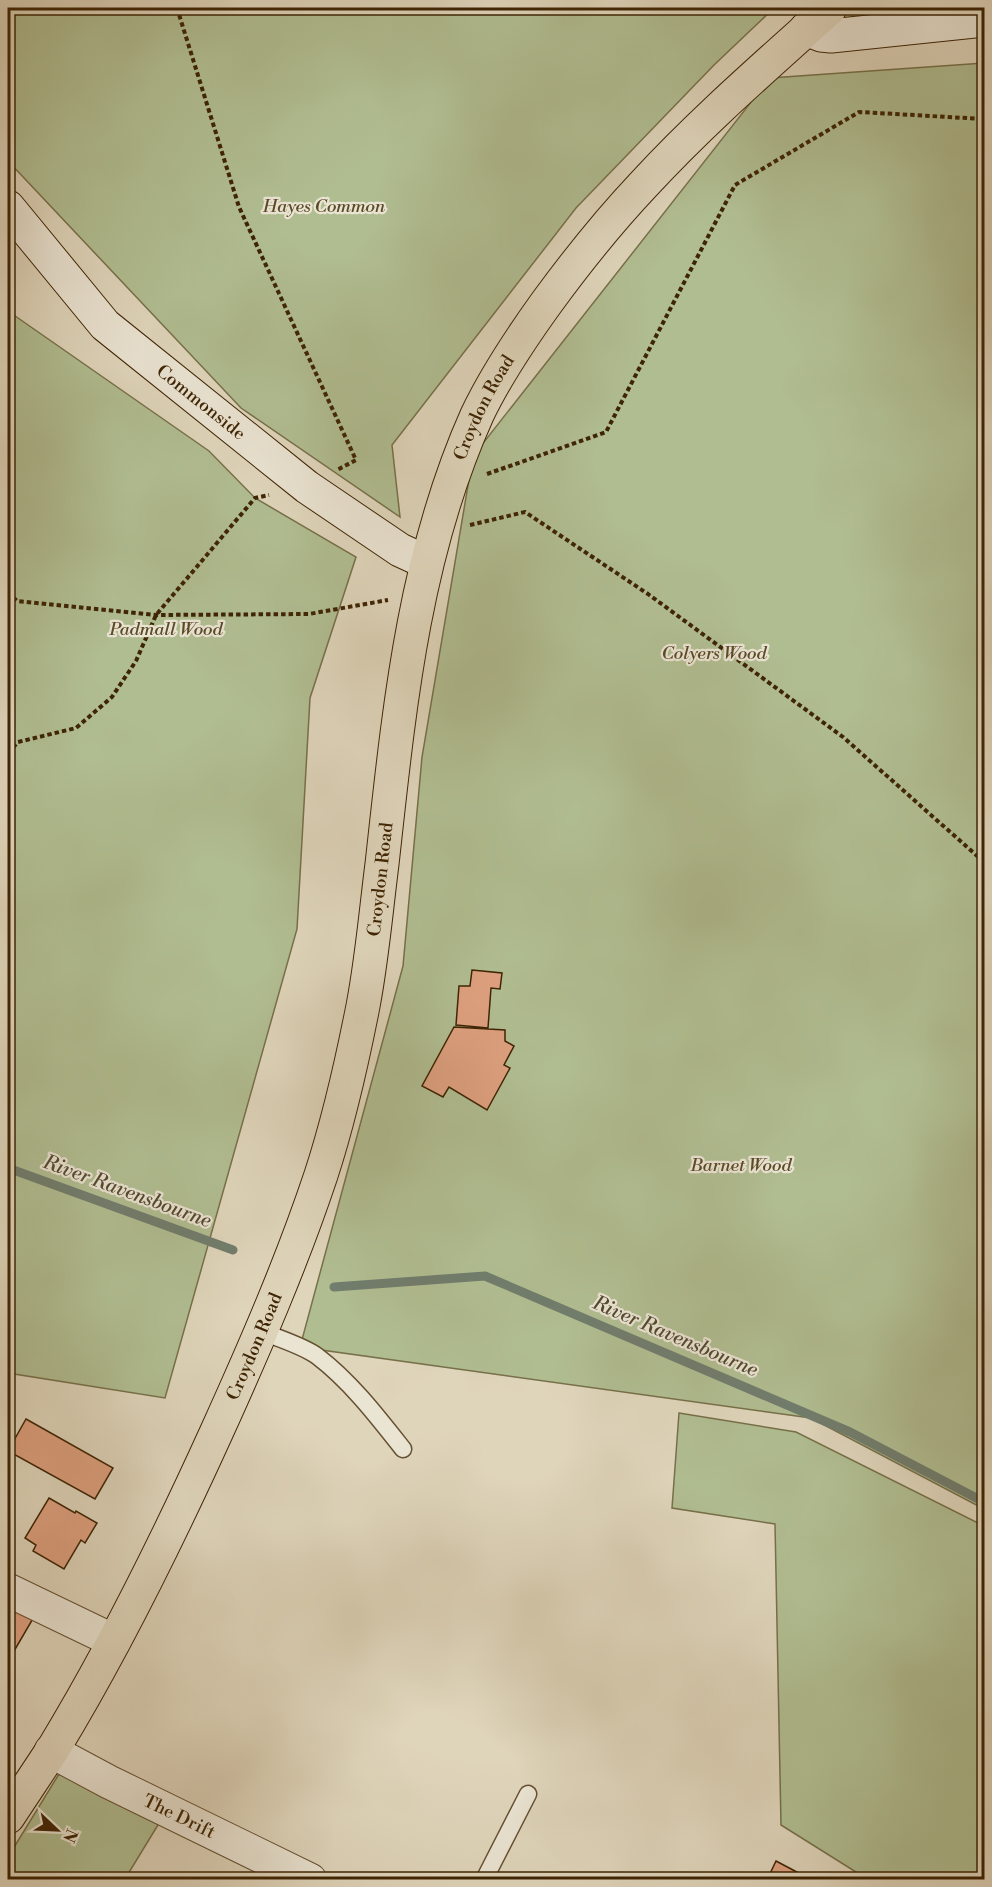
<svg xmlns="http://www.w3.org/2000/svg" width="992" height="1887" font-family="'Libre Bodoni',serif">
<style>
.green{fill:#b0bd91;stroke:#77704a;stroke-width:1.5}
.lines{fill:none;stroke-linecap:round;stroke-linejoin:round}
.stream{stroke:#717d6d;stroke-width:9}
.building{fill:#dea07f;stroke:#3e2404;stroke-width:1.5}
.lane-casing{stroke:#665032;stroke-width:19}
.street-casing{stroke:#665032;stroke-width:35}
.secondary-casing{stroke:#3e2404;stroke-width:35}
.highway-casing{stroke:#3e2404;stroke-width:35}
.path{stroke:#3e2404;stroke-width:4;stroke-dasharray:4.5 3;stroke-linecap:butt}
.lane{stroke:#eae4d3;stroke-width:16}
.street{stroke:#eae4d3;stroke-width:33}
.secondary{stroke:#eae4d3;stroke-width:33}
.highway{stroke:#dfd5bb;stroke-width:33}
.labels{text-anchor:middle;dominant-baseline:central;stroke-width:4.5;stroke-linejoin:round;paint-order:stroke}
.park-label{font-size:18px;font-style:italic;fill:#5a4a27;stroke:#eae4d3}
.street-label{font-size:18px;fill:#3e2404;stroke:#eae4d3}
.water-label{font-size:20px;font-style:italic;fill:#534930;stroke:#eae4d3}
</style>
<rect width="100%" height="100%" fill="#dfd5bb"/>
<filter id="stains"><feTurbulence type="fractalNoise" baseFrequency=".00333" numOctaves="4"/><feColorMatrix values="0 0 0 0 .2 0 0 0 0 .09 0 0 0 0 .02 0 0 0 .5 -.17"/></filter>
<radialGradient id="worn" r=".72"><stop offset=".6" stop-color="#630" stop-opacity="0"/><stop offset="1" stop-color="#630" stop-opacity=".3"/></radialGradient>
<path class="green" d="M8 8H774L714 65 576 208 392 445 400 517 241 408 8 161Z
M848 8H925L834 20Z
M984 63V1509L811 1418 300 1347 403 966 422 757 473 456 770 78Z
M8 311 209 451 255 498 356 557 310 698 297 929 165 1398 8 1373Z
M679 1413 796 1432 984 1526V1879H867L781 1825 775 1524 672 1508Z
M59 1774 161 1820 125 1879H8V1857Z"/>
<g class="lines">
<path class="stream" d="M8 1168 233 1250
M334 1287 485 1276 850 1432 984 1502"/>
</g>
<path class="building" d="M472 970 502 973 500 989 491 988 488 1028 456 1025 459 986H470Z
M454 1027 505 1030V1041L514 1046 504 1065 510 1068 487 1110 449 1087 443 1097 422 1086Z
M26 1419 113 1468 95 1499 8 1451Z
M49 1498 75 1513 76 1511 97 1523 85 1543 81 1540 64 1569 33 1551 36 1545 25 1538Z
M8 1592 38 1610 10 1658 8 1656Z
M776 1861 812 1880H767Z"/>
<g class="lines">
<defs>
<path id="lane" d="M261 1331C277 1338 304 1346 317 1356 350 1381 377 1416 403 1449
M484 1880 528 1794"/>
<g id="street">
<path d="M8 1590 114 1641"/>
<path id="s1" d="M51 1751 109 1782 310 1880"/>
</g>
<g id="secondary">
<path d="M806 29 821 35 831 36 984 20"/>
<path id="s2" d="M8 207 105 325 307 487 400 550 426 562"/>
</g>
<g id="highway">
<path id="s3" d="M8 1817C23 1794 38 1772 53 1749 115 1647 168 1539 217 1431 255 1347 292 1262 321 1175 339 1120 352 1062 363 1006 372 959 376 911 382 864 399 711 413 558 477 415 496 375 521 338 547 302 577 261 609 221 644 184 702 121 767 65 830 8"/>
</g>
</defs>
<use href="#lane" class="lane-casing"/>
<use href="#street" class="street-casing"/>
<use href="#secondary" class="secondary-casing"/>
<use href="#highway" class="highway-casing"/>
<path class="path" d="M177 8 239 207 356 460 337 470
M487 474 606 432 735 185 859 112 984 119
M470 525 525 512 648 594 843 737 984 862
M8 592 17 601 156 615 309 614 388 600
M8 753 18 742 76 728 112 697 136 661 156 615 255 498 269 495"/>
<use href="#lane" class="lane"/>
<use href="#street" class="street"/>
<use href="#secondary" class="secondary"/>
<use href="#highway" class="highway"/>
</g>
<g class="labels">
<g class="park-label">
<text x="324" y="206">Hayes Common</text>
<text x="166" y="629">Padmall Wood</text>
<text x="714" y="653">Colyers Wood</text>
<text x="741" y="1165">Barnet Wood</text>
</g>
<g class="street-label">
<text stroke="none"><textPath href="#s2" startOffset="276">Commonside</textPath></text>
<text stroke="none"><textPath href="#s3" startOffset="1504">Croydon Road</textPath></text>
<text stroke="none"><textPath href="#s3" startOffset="1018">Croydon Road</textPath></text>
<text stroke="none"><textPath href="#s3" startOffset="532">Croydon Road</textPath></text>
<text stroke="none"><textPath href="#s1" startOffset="144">The Drift</textPath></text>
</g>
<g class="water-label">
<text transform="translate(127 1192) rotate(20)">River Ravensbourne</text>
<text transform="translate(675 1337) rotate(23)">River Ravensbourne</text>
</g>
</g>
<rect width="992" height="1887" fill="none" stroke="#dfd5bb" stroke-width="30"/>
<rect x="9" y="9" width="974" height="1869" fill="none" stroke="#3e2404" stroke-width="3"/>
<rect x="15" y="15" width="962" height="1857" fill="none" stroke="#3e2404" stroke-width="1.5"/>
<g transform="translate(57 1830) rotate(113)" stroke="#eae4d3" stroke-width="4.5" paint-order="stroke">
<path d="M0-4.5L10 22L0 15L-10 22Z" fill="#3e2404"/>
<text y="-9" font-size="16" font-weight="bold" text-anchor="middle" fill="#3e2404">N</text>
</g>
<rect width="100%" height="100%" filter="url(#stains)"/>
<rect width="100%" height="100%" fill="url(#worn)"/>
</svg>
